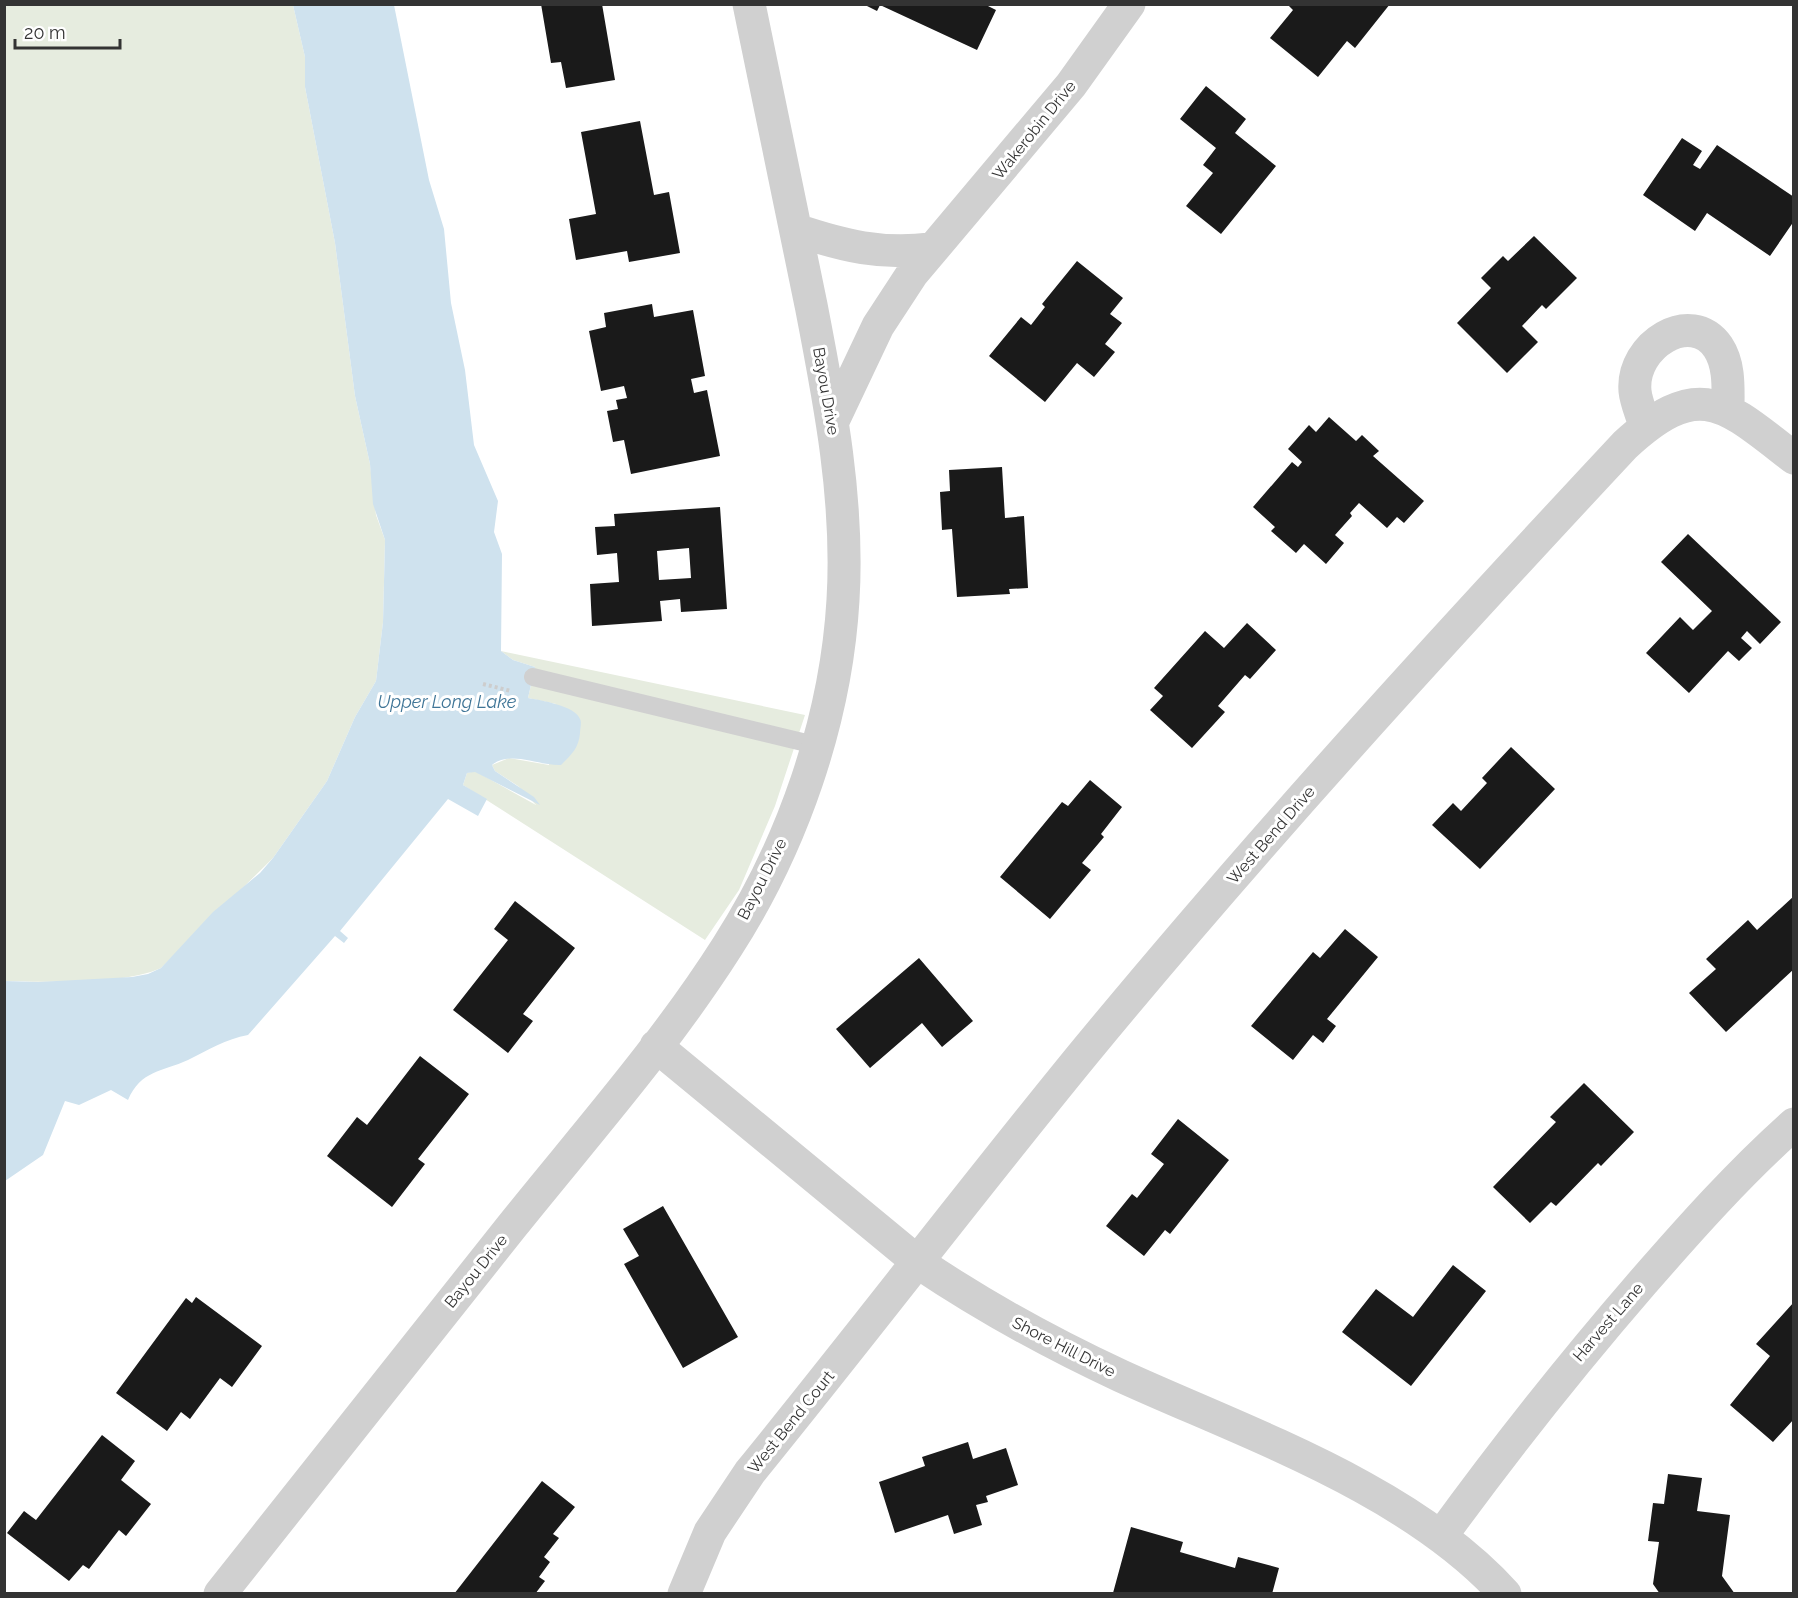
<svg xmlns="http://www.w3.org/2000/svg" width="1798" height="1598" font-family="Raleway,sans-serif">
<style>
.green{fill:#e6ecdf}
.water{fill:#cfe2ee}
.building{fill:#1a1a1a;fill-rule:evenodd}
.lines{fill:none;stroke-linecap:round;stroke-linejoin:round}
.path{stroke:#cdcdcd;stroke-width:4;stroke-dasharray:3 3;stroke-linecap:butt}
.service{stroke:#d0d0d0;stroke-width:18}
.minor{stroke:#d0d0d0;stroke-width:33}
.labels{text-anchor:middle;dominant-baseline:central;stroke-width:6;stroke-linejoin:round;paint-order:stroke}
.street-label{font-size:16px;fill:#333;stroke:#fff}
.water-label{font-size:18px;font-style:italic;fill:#3f7597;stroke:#fff}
</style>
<rect width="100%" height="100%" fill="#fff"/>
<path class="green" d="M5 5H293L305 57V87L335 243 355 396 370 464 376 515 385 540 383 622 376 681 355 717 327 781 273 858 161 968C124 985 46 982 5 981Z
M501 651 805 715 775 806 739 890 705 940 463 785 467 773 475 771 536 805 518 786 495 771 492 765 509 758 549 765 556 704 528 698 535 667 513 660Z"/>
<path class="water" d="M293 5H394L429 180 444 229 451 303 465 370 474 445 498 501 494 532 502 554 501 651 513 660 535 667 528 698C540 700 576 706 580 719 582 722 580 729 580 733 579 748 571 755 561 765 539 766 510 750 492 765L495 771 534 797 540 805 475 772 467 773 463 785 487 799 478 816 448 799 340 931 348 938 344 943 335 936 248 1035C226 1039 208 1050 188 1060 162 1072 141 1070 128 1100L111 1090 79 1105 65 1101 43 1155 5 1181V981L38 982 132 977 148 974 161 968 213 912 260 873 273 858 327 781 355 717 376 681 383 622 385 540 373 504 370 464 355 396 335 243 305 87V57Z"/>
<path class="building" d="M541 4H602L615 80 566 88 561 62 551 63Z
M863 4H984L996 10 977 50 880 5 877 11Z
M1287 4H1390L1355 48 1347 41 1318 77 1270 38 1293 10Z
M1206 86 1246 119 1235 133 1276 166 1221 234 1186 206 1213 173 1203 165 1216 148 1180 119Z
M640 121 654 195 669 192 680 253 629 262 627 251 576 260 569 219 596 214 581 132Z
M1682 138 1702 151 1693 165 1700 169 1717 145 1794 197V221L1770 256 1707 213 1695 231 1643 195Z
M1534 236 1577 278 1546 309 1542 305 1522 326 1538 342 1507 373 1457 323 1491 288 1481 278 1503 256 1508 261Z
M1077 261 1123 298 1110 314 1122 323 1105 344 1115 352 1094 377 1077 363 1045 402 989 356 1021 317 1031 325 1045 307 1042 304Z
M652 304 654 317 693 310 705 376 691 379 694 393 707 390 720 456 631 474 624 440 613 442 607 411 618 409 616 400 627 398 624 386 601 391 589 331 606 327 604 313Z
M1329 417 1356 441 1362 435 1379 451 1373 456 1424 501 1404 523 1397 517 1387 528 1359 503 1350 513 1352 516 1335 535 1344 543 1326 564 1304 544 1296 553 1271 531 1275 527 1253 507 1292 462 1298 467 1302 462 1288 449 1309 425 1316 432Z
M1002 467 1005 518 1024 516 1028 588 1009 589 1010 594 957 597 952 529 942 530 940 492 950 491 949 470Z
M720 507 727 609 681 612 680 599 660 601 662 621 592 626 590 584 619 582 617 553 597 555 595 527 615 526 614 514ZM689 548 691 578 659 580 657 551Z
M1688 534 1781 622 1760 644 1747 631 1741 638 1752 648 1739 661 1728 651 1689 693 1646 653 1680 617 1693 630 1712 611 1661 562Z
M1247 623 1276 650 1250 679 1245 675 1218 706 1225 712 1192 748 1150 710 1163 696 1154 688 1205 631 1224 648Z
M1511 747 1555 789 1480 869 1432 825 1453 803 1461 811 1487 783 1482 778Z
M1090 780 1122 807 1101 834 1104 837 1082 863 1091 870 1050 919 1000 877 1062 802 1068 806Z
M1794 896V969L1726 1032 1689 993 1716 969 1706 959 1748 920 1757 930Z
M515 901 575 948 523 1014 533 1021 508 1053 453 1010 508 940 494 929Z
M1345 929 1378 957 1327 1019 1336 1026 1323 1043 1313 1035 1293 1060 1251 1026 1313 952 1320 958Z
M919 958 973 1021 942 1047 922 1023 870 1068 836 1029Z
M420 1056 469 1094 418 1159 425 1164 392 1207 327 1156 357 1117 367 1125Z
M1584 1083 1634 1132 1601 1166 1598 1163 1556 1206 1551 1202 1530 1223 1493 1187 1556 1122 1550 1117Z
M1178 1119 1229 1160 1170 1234 1165 1230 1144 1256 1106 1226 1132 1194 1137 1198 1164 1164 1151 1154Z
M663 1206 738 1337 683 1368 624 1264 639 1256 623 1229Z
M1453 1265 1486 1291 1411 1386 1342 1332 1376 1289 1413 1317Z
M196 1297 262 1346 232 1387 220 1378 190 1419 181 1412 167 1431 116 1393 186 1298 192 1303Z
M1794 1302V1419L1773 1442 1730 1405 1770 1356 1756 1344Z
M102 1435 135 1461 121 1480 151 1504 126 1536 119 1530 89 1569 83 1565 69 1581 7 1533 24 1511 36 1520Z
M968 1442 973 1459 1006 1448 1018 1485 986 1496 988 1502 976 1505 982 1525 954 1534 948 1515 895 1533 879 1482 925 1466 922 1457Z
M1668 1474 1702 1478 1697 1511 1730 1515 1722 1576 1735 1594H1660L1653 1584 1659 1542 1648 1541 1653 1503 1664 1504Z
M542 1481 575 1507 553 1534 559 1538 544 1557 550 1562 539 1577 545 1581 535 1594H454Z
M1131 1527 1183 1542 1180 1552 1235 1568 1238 1557 1279 1568 1272 1594 1113 1593Z"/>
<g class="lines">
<path class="path" d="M483 684 511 691"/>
<path class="service" d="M533 677 819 746"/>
<path class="minor" d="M796 230C844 246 881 255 931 249
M833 421 878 326 912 274 1071 85 1129 4
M1645 426C1642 415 1636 402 1635 391 1631 345 1691 308 1718 347 1730 365 1728 389 1728 409
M656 1046 919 1263C983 1306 1050 1343 1121 1376 1248 1434 1410 1489 1505 1594
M1442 1535C1506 1447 1572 1364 1643 1282 1691 1227 1739 1173 1794 1124
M220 1594C317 1470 415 1348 512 1226 585 1135 664 1046 727 947 792 846 836 721 843 600 849 500 830 403 811 305 791 205 770 105 749 4
M684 1594 710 1532 750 1472C863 1333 971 1191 1084 1053 1257 843 1440 643 1625 445 1700 376 1724 404 1794 458"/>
</g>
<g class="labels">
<g class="street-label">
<text transform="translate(1034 130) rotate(-51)">Wakerobin Drive</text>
<text transform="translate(826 391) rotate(80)">Bayou Drive</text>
<text transform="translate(1271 835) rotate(-49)">West Bend Drive</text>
<text transform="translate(762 879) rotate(-63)">Bayou Drive</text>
<text transform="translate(476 1271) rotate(-51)">Bayou Drive</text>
<text transform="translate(1608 1322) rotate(-49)">Harvest Lane</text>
<text transform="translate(1064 1347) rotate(27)">Shore Hill Drive</text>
<text transform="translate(791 1422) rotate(-51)">West Bend Court</text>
</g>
<g class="water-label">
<text x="447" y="701">Upper Long Lake</text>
</g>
</g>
<rect width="1798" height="1598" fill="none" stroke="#333333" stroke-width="12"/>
<path d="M15 39v9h105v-9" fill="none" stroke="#333333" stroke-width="3"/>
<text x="24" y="39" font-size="18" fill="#333333" stroke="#ffffff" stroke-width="4.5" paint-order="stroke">20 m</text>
</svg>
